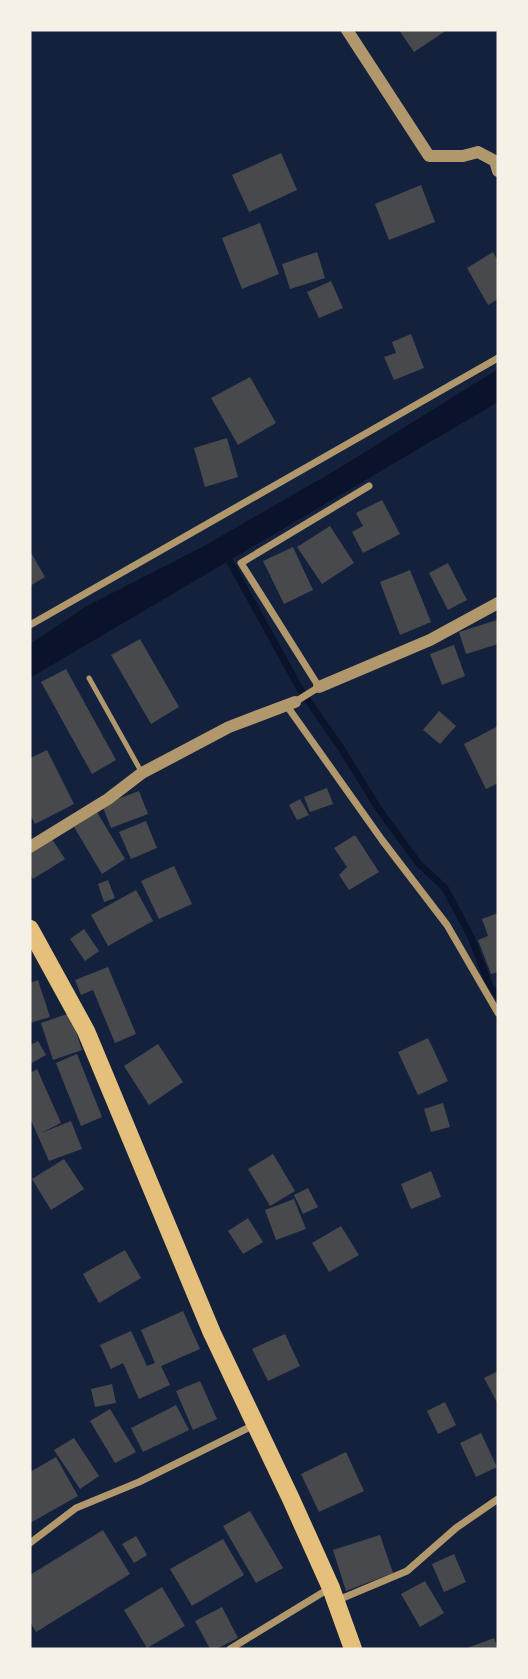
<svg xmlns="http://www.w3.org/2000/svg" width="528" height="1679" font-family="'Golos Text',sans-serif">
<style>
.water{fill:#0b132b}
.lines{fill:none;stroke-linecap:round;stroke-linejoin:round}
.stream{stroke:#0b132b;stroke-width:7}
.building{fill:#48494c}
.service{stroke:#b1986c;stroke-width:5}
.minor{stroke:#b1986c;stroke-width:7}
.tertiary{stroke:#b1986c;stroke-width:12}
.primary{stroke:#e5c07b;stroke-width:18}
</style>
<rect width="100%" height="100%" fill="#14213d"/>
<path class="water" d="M498 369V402L30 678V644L85 607 204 546 336 470Z"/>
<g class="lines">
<path class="stream" d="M225 553 300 689 341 748 378 808 419 864 445 888 471 937 490 987 498 996"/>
</g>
<path class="building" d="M399 30H447L414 52Z
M281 153 297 190 249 212 232 175Z
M421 185 435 222 389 240 375 204Z
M260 223 279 274 242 289 222 238Z
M317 252 325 278 290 289 282 264Z
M493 252 498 261V299L488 305 467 268Z
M331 281 343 308 319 318 307 292Z
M411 334 424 368 394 380 384 357 396 353 392 342Z
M250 377 276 423 238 445 211 398Z
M227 438 238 477 205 487 194 448Z
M382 500 400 534 363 553 352 532 363 526 356 513Z
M330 526 354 563 322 584 297 547Z
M293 547 313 590 284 604 263 561Z
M30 551 45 577 30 586Z
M448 563 467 600 448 610 429 573Z
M410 570 431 622 400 635 380 582Z
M497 620 498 644 466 654 459 632Z
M140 639 179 707 151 724 111 655Z
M454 645 465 676 442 685 430 654Z
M66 669 116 760 92 774 41 682Z
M439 711 456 726 440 744 423 730Z
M498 726V783L486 789 464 744Z
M47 750 74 804 35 824 30 814V758Z
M327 788 333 804 310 812 304 797Z
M139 791 148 814 111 828 102 805Z
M300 799 309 815 297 820 289 805Z
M97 812 125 859 102 874 74 827Z
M146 821 157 848 131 859 119 832Z
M355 835 379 872 349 890 339 875 347 867 334 848Z
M52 839 65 859 33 879 30 874V854Z
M174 866 192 904 159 919 141 881Z
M108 880 115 898 104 902 98 884Z
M136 890 153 921 108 946 91 915Z
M498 913V972L491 974 478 940 488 936 482 919Z
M84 929 99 951 85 961 70 939Z
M108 967 136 1034 115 1043 93 990 81 995 75 980Z
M38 980 50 1017 30 1023V983Z
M70 1013 82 1050 53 1060 41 1023Z
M428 1038 448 1081 418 1095 398 1052Z
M38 1041 46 1055 30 1064V1045Z
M158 1044 183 1082 149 1105 124 1066Z
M77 1054 102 1117 81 1126 56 1063Z
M37 1069 61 1123 41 1133 71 1121 82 1149 49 1161 30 1118V1073Z
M443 1103 450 1127 431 1132 424 1109Z
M273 1154 295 1191 270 1206 248 1169Z
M64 1159 84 1189 51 1210 32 1179Z
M431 1171 441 1197 411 1209 401 1184Z
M308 1188 318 1207 303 1214 294 1195Z
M294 1199 306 1229 276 1240 265 1210Z
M248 1218 263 1242 243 1254 228 1231Z
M341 1226 359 1255 329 1272 312 1243Z
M125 1250 141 1278 99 1303 83 1274Z
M183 1311 200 1349 161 1366 170 1385 139 1399 123 1363 111 1369 100 1345 131 1331 147 1366 155 1363 141 1330Z
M285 1334 300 1366 268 1381 252 1349Z
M498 1371V1404L484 1378Z
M200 1381 217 1419 193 1430 176 1391Z
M112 1384 116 1403 95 1407 91 1389Z
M445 1402 456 1425 438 1434 427 1411Z
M176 1405 189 1430 143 1452 131 1428Z
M110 1409 136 1452 115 1463 90 1421Z
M481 1433 497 1467 476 1477 460 1443Z
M74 1438 99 1476 80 1489 54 1450Z
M346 1452 364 1491 319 1512 301 1474Z
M56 1457 78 1496 30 1523V1472Z
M250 1511 283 1568 256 1583 223 1526Z
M103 1530 130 1574 36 1632 30 1622V1575Z
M380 1535 393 1573 346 1591 333 1550Z
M136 1536 147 1555 134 1563 122 1544Z
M223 1539 244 1575 192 1606 170 1569Z
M454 1554 466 1582 444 1592 432 1564Z
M425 1581 444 1613 420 1627 401 1594Z
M162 1587 185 1626 147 1648 124 1610Z
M222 1607 238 1638 216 1649H210L195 1621Z
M494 1638 498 1649H464Z"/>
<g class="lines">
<path class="service" d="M89 678 142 773"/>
<path class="minor" d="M30 625 498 358
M295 702 319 687 241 563 369 486
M287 706 382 840 447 925 498 1013
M30 1543 76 1508 139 1482 254 1425
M338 1600 407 1571 456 1528 498 1499
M230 1649 330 1588"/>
<path class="tertiary" d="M347 30 429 156H463L478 152 495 161 498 171
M319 687 430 640 498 603
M30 847 108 799 142 773 229 727 295 702"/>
<path class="primary" d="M30 929 86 1031 212 1333 291 1499 331 1588 353 1649"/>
</g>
<rect width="528" height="1679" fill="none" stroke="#f6f1e7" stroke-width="63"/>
</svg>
